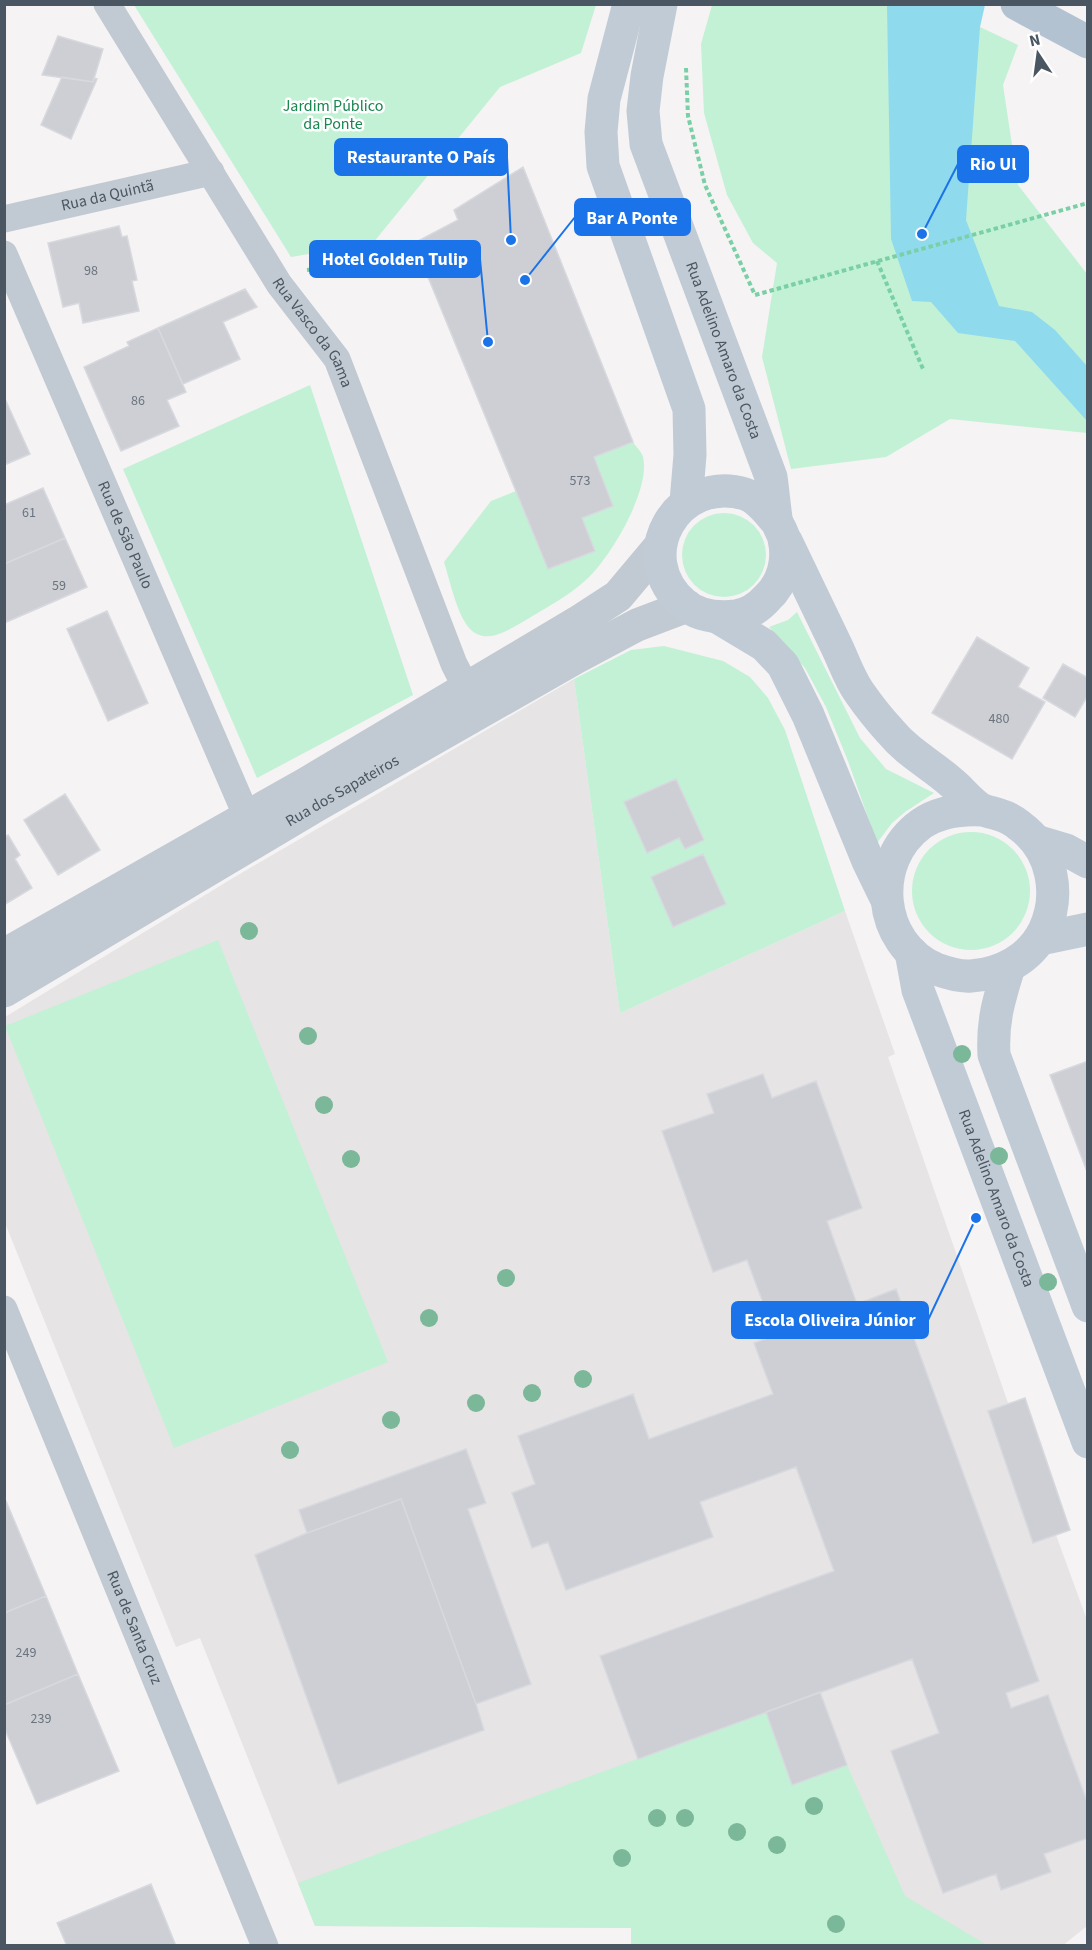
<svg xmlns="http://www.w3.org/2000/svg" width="1092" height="1950" font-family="'Source Sans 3',sans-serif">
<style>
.education{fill:#e6e4e5}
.green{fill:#c3f1d5}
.water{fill:#90daee}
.building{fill:#cdcfd5;stroke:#d7d9de;stroke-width:1.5}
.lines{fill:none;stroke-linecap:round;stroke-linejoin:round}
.path{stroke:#7ad0a6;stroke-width:4;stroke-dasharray:4.5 3;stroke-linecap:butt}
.minor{stroke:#c1cad2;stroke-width:27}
.tertiary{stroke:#c1cad2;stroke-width:33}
.secondary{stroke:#c1cbd6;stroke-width:33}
.primary{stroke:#b3c2d1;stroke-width:33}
.tree{fill:#7bb799}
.labels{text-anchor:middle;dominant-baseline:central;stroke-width:5;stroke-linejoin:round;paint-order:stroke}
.number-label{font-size:14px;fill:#6b747e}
.park-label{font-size:16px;fill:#17864f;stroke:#fff}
.street-label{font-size:16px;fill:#4a5661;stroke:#fff}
.leader{fill:none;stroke:#1a73e8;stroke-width:2}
.callout-dot{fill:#1a73e8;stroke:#fff;stroke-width:2}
.callout{fill:#1a73e8;stroke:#1a73e8;stroke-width:2}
.callout-label{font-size:18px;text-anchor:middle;font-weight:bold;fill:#fff}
</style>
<rect width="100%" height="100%" fill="#f5f3f3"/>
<path class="education" d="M574 679 620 1013 845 911 895 1054 888 1057 1008 1403 1025 1398 1070 1530 1056 1535 1087 1620V1926L1062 1946H631V1928L315 1926 200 1638 176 1647 5 1223V1017L233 878Z"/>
<path class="green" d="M938 4 980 27 1018 45 1003 85 1018 185 1087 274V433L950 419 886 457 791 469 762 357 777 263 753 243 727 195 704 113 701 44 712 5Z
M134 5H596L581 53 500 87 373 243 291 257Z
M310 385 413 695 257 778 123 469Z
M633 442C636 447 642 452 643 457 651 490 610 558 587 579 569 596 547 607 526 620 511 628 492 643 475 633 458 623 450 580 444 562L491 501 516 491 548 569 595 551 582 518 613 506 594 457Z
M682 555a42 42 0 1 1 84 0a42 42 0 1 1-84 0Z
M797 612 860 738 886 769 934 793 905 812 892 823 877 843 848 761 826 707 805 668 769 627 788 620Z
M664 646 723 661 750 677 768 698 785 730 845 911 620 1013 574 679 631 650Z
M912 891a59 59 0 1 1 118 0a59 59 0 1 1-118 0Z
M218 940 388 1362 174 1448 5 1026Z
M766 1712 847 1765 905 1896 987 1945 631 1946V1928L315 1926 298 1883Z"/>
<path class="water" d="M887 5H985L980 27 966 220 999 306 1032 312 1055 330 1087 366V421L1015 341 958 333 931 302 912 301 891 239Z"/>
<path class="building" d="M58 36 103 49 93 82 42 75Z
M62 77 93 82 94 78 97 79 71 139 41 125Z
M523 167 633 442 594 457 613 506 582 518 595 551 548 569 414 243 458 220 454 210Z
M119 226 122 237 127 236 137 280 132 281 139 311 83 323 79 303 63 307 48 243Z
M245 289 257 307 223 322 240 359 183 384 158 328Z
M158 328 186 392 167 400 179 426 121 451 84 367 129 346 127 342Z
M6 401 30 454 4 465V402Z
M43 488 65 538 4 564V505Z
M65 538 87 587 4 623V564Z
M107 611 148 703 108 721 67 629Z
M977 637 1029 668 1018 687 1045 702 1012 759 932 713Z
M1063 664 1088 678V695L1075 717 1043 698Z
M676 779 704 840 685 849 679 838 647 853 624 802Z
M65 794 100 850 58 875 24 820Z
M8 835 20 855 15 859 32 888 4 905V837Z
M703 854 726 904 673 927 651 877Z
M1088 1061V1174L1050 1075Z
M763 1074 772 1098 816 1081 862 1208 827 1221 857 1304 896 1289 1039 1681 1006 1693 1011 1708 1048 1695 1088 1804V1838L1044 1854 1051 1872 1001 1890 996 1874 943 1893 891 1751 939 1733 912 1659 638 1759 600 1656 834 1571 796 1467 700 1502 713 1537 566 1590 548 1542 532 1548 512 1493 535 1484 518 1436 633 1394 649 1439 773 1394 754 1343 775 1335 747 1260 713 1272 662 1131 714 1113 707 1094Z
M1025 1398 1070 1530 1033 1543 988 1411Z
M466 1449 486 1503 468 1509 531 1684 476 1704 401 1499 307 1533 299 1510Z
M401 1499 476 1704 484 1730 338 1784 255 1555 307 1533Z
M4 1501H6L46 1596 4 1613Z
M46 1596 78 1674 4 1705V1613Z
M78 1674 119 1771 37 1804 4 1727V1705Z
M820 1692 847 1765 792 1785 766 1712Z
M151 1884 176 1946H67L57 1923Z"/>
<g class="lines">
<path class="path" d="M686 68 688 116 705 185 755 295 1088 203
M877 261 923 369
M307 270 378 261"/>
<g class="minor">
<path id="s1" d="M107 4 279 284 337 359 454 664 467 689"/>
<path id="s2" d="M4 219 211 172"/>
<path id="s3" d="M4 254 247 817"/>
<path id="s4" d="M4 1309 265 1946"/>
</g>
<g class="tertiary">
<path d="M4 955 307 783 578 622 618 596 660 546"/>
<path id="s5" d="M4 991 317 805 577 657 637 625 687 606"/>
</g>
<g class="secondary">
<path d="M629 4 604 99 601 132 603 166 689 409 690 455 686 502"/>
<path id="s6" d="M661 4 647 76 643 111 646 144 771 477C773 491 774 504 776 518 777 525 783 532 784 539 789 561 783 583 767 598 759 607 748 614 736 616 718 618 698 616 684 604 629 557 677 474 745 494 758 498 768 512 776 521"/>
<path d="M786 541C802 575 819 609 835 643 843 659 849 678 859 692 868 705 879 719 890 731 909 754 931 764 952 783 962 791 972 805 983 810 988 812 995 813 1000 815 1007 817 1014 821 1020 826 1053 850 1061 895 1044 931 1030 959 1001 974 971 976 959 977 947 973 936 969 877 944 870 861 921 824 940 811 961 809 982 810"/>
<path d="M719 618 764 645 783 665 808 715 868 861 885 896"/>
<path d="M1036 841 1066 850 1088 862"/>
<path d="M1040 939 1088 929"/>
<path id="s7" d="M911 952 918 990 1088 1442"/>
<path d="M1009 967C999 999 992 1021 994 1055L1088 1306"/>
</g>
<path class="primary" d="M1017 4 1088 42"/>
</g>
<g class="tree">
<circle cx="249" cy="931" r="9"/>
<circle cx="308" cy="1036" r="9"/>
<circle cx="962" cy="1054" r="9"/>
<circle cx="324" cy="1105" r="9"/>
<circle cx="999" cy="1156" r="9"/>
<circle cx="351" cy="1159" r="9"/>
<circle cx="506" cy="1278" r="9"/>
<circle cx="1048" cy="1282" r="9"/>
<circle cx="429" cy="1318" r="9"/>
<circle cx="583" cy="1379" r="9"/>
<circle cx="532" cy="1393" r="9"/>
<circle cx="476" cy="1403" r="9"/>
<circle cx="391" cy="1420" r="9"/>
<circle cx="290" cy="1450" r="9"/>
<circle cx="814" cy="1806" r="9"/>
<circle cx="657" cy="1818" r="9"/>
<circle cx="685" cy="1818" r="9"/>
<circle cx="737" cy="1832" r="9"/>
<circle cx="777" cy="1845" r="9"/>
<circle cx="622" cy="1858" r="9"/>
<circle cx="836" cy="1924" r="9"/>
</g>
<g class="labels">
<g class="number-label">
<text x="91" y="271">98</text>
<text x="138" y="401">86</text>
<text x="580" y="481">573</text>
<text x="29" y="513">61</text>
<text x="59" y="586">59</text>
<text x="999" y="719">480</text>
<text x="26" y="1653">249</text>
<text x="41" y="1719">239</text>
</g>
<g class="park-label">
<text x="333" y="106">Jardim Público<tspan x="333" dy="18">da Ponte</tspan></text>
</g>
<g class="street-label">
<text stroke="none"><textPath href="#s2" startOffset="106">Rua da Quintã</textPath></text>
<text stroke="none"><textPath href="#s1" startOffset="388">Rua Vasco da Gama</textPath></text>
<text stroke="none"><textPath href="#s6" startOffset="362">Rua Adelino Amaro da Costa</textPath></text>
<text stroke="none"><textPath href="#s3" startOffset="306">Rua de São Paulo</textPath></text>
<text stroke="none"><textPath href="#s5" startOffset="393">Rua dos Sapateiros</textPath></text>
<text stroke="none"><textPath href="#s7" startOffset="261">Rua Adelino Amaro da Costa</textPath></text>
<text stroke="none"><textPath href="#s4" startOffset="344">Rua de Santa Cruz</textPath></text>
</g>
</g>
<path class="leader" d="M511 240L507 157M922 234L958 164M525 280L575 217M488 342L480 259M976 1218L928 1320"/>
<g class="callout-dot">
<circle cx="511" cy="240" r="6"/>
<circle cx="922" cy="234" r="6"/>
<circle cx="525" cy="280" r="6"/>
<circle cx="488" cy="342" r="6"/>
<circle cx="976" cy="1218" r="6"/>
</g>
<g class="callout">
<rect x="335" y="139" width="172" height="36" rx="6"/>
<rect x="958" y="146" width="70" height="36" rx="6"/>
<rect x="575" y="199" width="115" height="36" rx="6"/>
<rect x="310" y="241" width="170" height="36" rx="6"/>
<rect x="732" y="1302" width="196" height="36" rx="6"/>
</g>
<g class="callout-label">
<text x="421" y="163">Restaurante O País</text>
<text x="993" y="170">Rio Ul</text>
<text x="632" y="224">Bar A Ponte</text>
<text x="395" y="265">Hotel Golden Tulip</text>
<text x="830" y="1326">Escola Oliveira Júnior</text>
</g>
<rect width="1092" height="1950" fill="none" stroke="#4a5661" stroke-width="12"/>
<g transform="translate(1038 54) rotate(347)" stroke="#ffffff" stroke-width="4.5" paint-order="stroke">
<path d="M0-4.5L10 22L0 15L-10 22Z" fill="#4a5661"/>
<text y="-9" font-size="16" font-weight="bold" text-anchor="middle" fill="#4a5661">N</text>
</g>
</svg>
